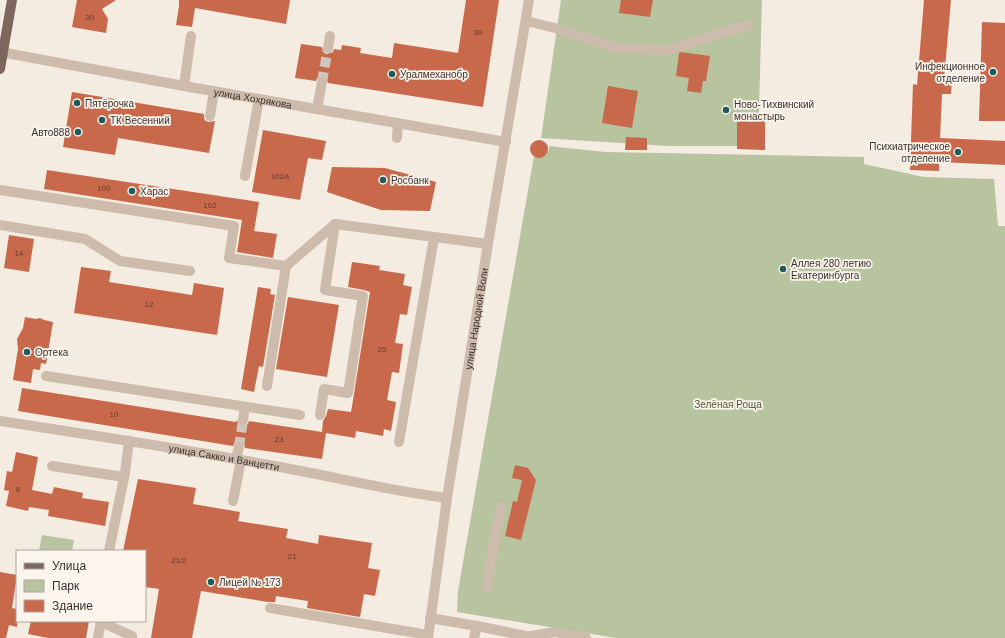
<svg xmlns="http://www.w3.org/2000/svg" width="1005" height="638" font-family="Helvetica,sans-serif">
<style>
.green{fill:#b8c4a0}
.building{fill:#c8694b}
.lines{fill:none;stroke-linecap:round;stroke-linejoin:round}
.minor-tunnel{stroke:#cfc6bd;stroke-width:10;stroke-dasharray:10 5;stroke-linecap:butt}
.minor{stroke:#cdbbac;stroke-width:10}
.major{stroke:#7d675c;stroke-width:10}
.poi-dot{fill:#1f5a5e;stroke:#fbf5ee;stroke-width:1.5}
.labels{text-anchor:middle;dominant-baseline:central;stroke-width:3.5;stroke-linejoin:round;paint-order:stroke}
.number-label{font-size:8px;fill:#5e3e33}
.poi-label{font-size:10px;fill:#3b302b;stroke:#fbf5ee;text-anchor:start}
.street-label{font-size:10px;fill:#3b302b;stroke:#fbf5ee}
.park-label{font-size:10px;fill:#4a5a2e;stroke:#fbf5ee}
</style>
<rect width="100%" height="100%" fill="#f4ebe1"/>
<path class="green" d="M561 0H762L758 146H669L541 138Z
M549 146 605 152 864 157V164L924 177 994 179 998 226H1005V638H616L457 612 458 591 534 156C540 159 545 157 547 151H549Z
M42 535 74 540 72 551H39Z"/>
<path class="building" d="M77 0H116L102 9 108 19 106 33 72 27Z
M179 0H290L286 24 195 8 192 27 176 25 179 6Z
M466 0H499L483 107 328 83 326 77 323 76 317 78 316 81 295 78 301 44 322 47 324 53 327 54 333 52 334 49 341 50 342 45 361 48 360 53 392 58 394 43 458 53Z
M621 0H653L650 17 619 13Z
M924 0H951L944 79H952L951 94H942L940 138 1005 141V165L939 162V171L910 170 913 84 917 85Z
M982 22 1005 23V121H979Z
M681 52 710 56 706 81H703L701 93 687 91 689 78 676 76 679 53Z
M608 86 638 91 632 128 602 123Z
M72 92 204 114V119L206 121 209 122 215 121 209 153 118 138 115 155 63 147Z
M749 113H754L760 120H765V150L737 149V119H743Z
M263 130 326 141 322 160 308 158 300 200 252 192Z
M626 137 647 138V150H625Z
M530 149a9 9 0 1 1 18 0a9 9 0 1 1-18 0Z
M332 167 385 168 436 182 430 211 381 210 327 192Z
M47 170 259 202 254 231 277 234 273 258 237 252 242 220 44 189Z
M9 235 34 239 29 272 4 268Z
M352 262 380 266 379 270 405 274 403 285 412 287 407 315 400 314 395 343 403 344 399 373 392 372 387 400 396 402 391 431 384 429 383 436 356 431 355 438 326 433 322 459 245 448 244 443 240 441 235 442 233 446 18 411 22 388 236 422 237 420 239 425 242 426 248 424 249 421 322 432 323 421 326 416 328 409 351 412 354 394 370 292 364 290 348 287Z
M81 267 111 271 109 282 192 295 194 283 224 288 217 335 74 313Z
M258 287 271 289 270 294 275 295 263 367 259 366 254 392 241 389Z
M288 297 339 305 327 377 276 369Z
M25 317 36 319 40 318 44 320 53 322 46 364 41 363 40 370 33 369 31 383 13 380 18 349 17 339 23 328Z
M16 452 38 457 32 490 52 494 54 487 83 493 82 498 109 502 105 526 48 516 49 510 29 507 28 511 6 506 9 491 4 490 7 471 12 472Z
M515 465 528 468 536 480 521 540 505 536 513 501 517 502 522 480 512 478Z
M138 479 196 488 193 504 240 512 238 521 288 529 286 538 318 544 319 535 372 543 368 568 380 570 375 596 364 594 360 617 307 608 308 601 276 596 275 602H268L201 591 192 638H151L159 589 145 587V551H123Z
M0 572 17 575 12 608 17 609V627L9 625 6 638H0Z
M31 621H89L86 638H48L28 634Z"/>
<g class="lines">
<path class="minor-tunnel" d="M322 82 328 48
M239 447 243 420"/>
<g class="minor">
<path d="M526 21 555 28 617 48 667 50 748 25"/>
<path d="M328 48 330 36"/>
<path id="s1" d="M0 52 184 86 506 142"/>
<path d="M184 86 191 36"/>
<path d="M317 109 322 82"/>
<path d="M210 116 214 91"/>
<path d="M397 138 398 123"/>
<path d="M245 176 259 99"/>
<path d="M0 190 234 226 229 258 286 266 335 224 488 244"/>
<path d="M0 225 85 239 120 261 190 271"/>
<path d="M46 376 300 415"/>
<path d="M267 386 286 266"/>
<path d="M320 415 324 389 348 393 363 296 325 290 335 224"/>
<path d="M243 420 245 407"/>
<path id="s2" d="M0 421C92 435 183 449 274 466 332 476 389 491 447 498"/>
<path d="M399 442 434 238"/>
<path d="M236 459 239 447"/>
<path d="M52 466 124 477"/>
<path d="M233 501 241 460"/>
<path d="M109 551 125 473 129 441"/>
<path d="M487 587 492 554 501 507"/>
<path d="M270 608 428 635"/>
<path d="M430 618 477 626 536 638"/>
<path d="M101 622 132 636V638"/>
<path d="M531 636 555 632 586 638"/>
<path d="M98 638 101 621"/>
<path id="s3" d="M428 638 447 498 488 244 529 0"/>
<path d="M474 638 477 626"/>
</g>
<path class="major" d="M0 69 12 0"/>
</g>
<g class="poi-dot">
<circle cx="993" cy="72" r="4"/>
<circle cx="392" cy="74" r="4"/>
<circle cx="77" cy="103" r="4"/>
<circle cx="726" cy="110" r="4"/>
<circle cx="102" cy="120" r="4"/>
<circle cx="78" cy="132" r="4"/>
<circle cx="958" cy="152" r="4"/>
<circle cx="383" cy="180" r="4"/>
<circle cx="132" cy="191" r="4"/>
<circle cx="783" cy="269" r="4"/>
<circle cx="27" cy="352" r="4"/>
<circle cx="211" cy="582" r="4"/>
</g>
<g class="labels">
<g class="number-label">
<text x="90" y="17">30</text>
<text x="478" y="32">39</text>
<text x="280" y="176">102А</text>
<text x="104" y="188">100</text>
<text x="210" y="205">102</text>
<text x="19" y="253">14</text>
<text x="149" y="304">12</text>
<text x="382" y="349">25</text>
<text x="114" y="414">10</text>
<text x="279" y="439">23</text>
<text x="18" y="489">8</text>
<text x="292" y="556">21</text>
<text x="179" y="560">21/2</text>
</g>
<g class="poi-label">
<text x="985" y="66" text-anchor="end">Инфекционное<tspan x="985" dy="12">отделение</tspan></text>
<text x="400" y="74">Уралмеханобр</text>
<text x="85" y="103">Пятёрочка</text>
<text x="734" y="104">Ново-Тихвинский<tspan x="734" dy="12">монастырь</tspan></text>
<text x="110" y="120">ТК Весенний</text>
<text x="70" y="132" text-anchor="end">Авто888</text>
<text x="950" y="146" text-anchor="end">Психиатрическое<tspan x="950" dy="12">отделение</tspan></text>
<text x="391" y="180">Росбанк</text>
<text x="140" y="191">Харас</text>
<text x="791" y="263">Аллея 280 летию<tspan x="791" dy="12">Екатеринбурга</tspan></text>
<text x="35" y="352">Ортека</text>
<text x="219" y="582">Лицей № 173</text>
</g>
<g class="street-label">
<text stroke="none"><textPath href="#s1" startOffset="257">улица Хохрякова</textPath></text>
<text stroke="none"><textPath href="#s3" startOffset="323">улица Народной Воли</textPath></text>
<text stroke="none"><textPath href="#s2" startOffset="227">улица Сакко и Ванцетти</textPath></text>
</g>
<g class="park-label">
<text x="728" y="404">Зелёная Роща</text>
</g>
</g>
<rect x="16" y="550" width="130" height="72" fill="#fbf5ee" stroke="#aea6a0"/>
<rect x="24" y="563" width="20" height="6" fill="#7d675c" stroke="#aea6a0"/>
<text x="52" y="570" font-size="12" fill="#3b302b">Улица</text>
<rect x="24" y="580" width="20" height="12" fill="#b8c4a0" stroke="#aea6a0"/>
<text x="52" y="590" font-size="12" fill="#3b302b">Парк</text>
<rect x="24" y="600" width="20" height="12" fill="#c8694b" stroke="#aea6a0"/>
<text x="52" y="610" font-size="12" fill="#3b302b">Здание</text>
</svg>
